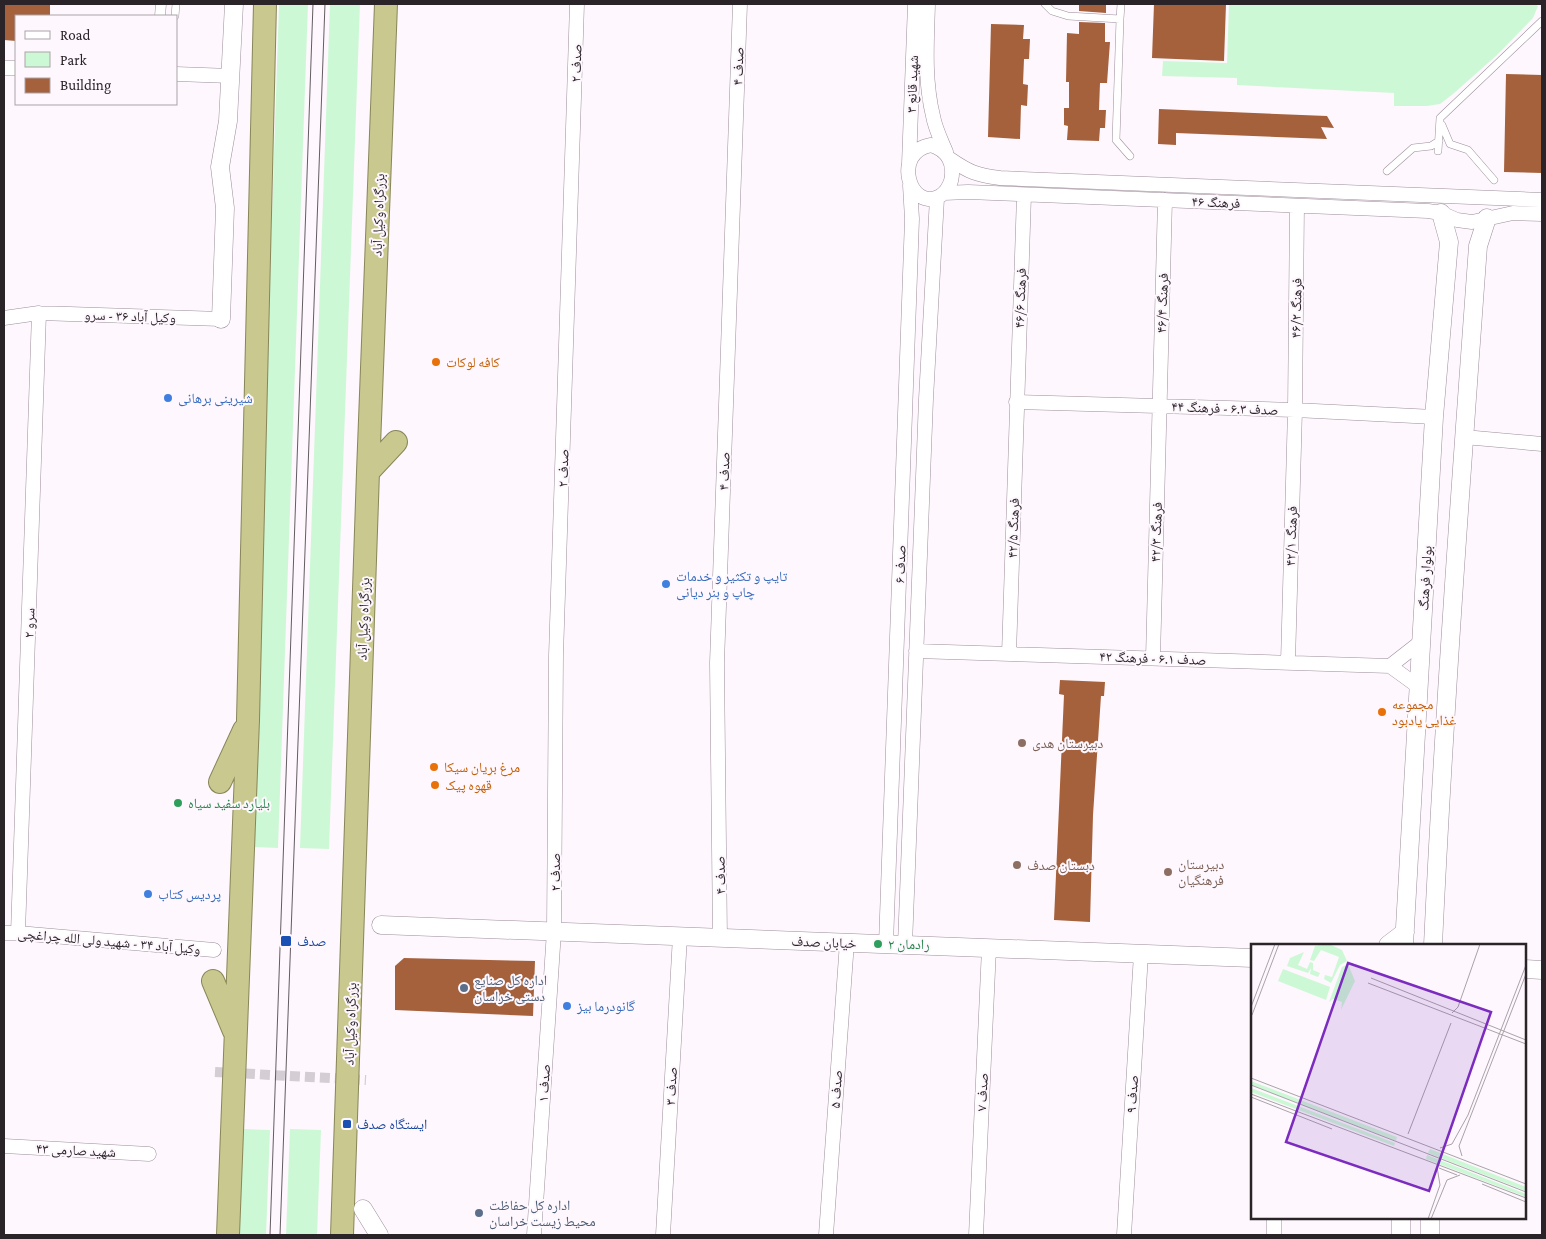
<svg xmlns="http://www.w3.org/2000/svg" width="1546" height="1239" font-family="'Crimson Pro','Noto Naskh Arabic',serif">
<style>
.green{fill:#cdf8d6}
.building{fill:#a5603c}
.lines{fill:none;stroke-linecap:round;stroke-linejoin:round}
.pedestrian-tunnel{stroke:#d4cdd3;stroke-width:10;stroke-dasharray:10 5;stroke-linecap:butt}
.service-casing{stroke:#9d8e9b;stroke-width:8}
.pedestrian-casing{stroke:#9d8e9b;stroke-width:11}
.minor-casing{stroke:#9d8e9b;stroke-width:15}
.tertiary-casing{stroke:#9d8e9b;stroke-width:19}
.trunk-casing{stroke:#888659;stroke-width:24}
.service{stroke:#fff;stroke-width:7}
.pedestrian{stroke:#fff;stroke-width:10}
.minor{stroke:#fff;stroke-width:14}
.tertiary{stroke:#fff;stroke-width:18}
.trunk{stroke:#c8c88f;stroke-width:22}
.tram{stroke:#635d62;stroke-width:1}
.food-dot{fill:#e8710a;stroke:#fef7fd;stroke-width:2}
.shop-dot{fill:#3f7fe0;stroke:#fef7fd;stroke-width:2}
.education-dot{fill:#8d6e63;stroke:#fef7fd;stroke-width:2}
.leisure-dot{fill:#2e9e5b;stroke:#fef7fd;stroke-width:2}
.transit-dot{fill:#1a4fb4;stroke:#fef7fd;stroke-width:2}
.service-dot{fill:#5c6f8a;stroke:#fef7fd;stroke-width:2}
.labels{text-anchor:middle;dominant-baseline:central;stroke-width:4;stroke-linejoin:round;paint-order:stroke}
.street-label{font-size:14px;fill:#2a2429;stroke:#fef7fd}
.food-label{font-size:14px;fill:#c56008;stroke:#fef7fd;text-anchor:start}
.shop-label{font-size:14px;fill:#366cbe;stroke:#fef7fd;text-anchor:start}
.education-label{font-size:14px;fill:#785e54;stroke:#fef7fd;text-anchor:start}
.leisure-label{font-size:14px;fill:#27864d;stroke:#fef7fd;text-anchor:start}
.transit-label{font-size:14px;fill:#164399;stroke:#fef7fd;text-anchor:start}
.service-label{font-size:14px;fill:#4e5e75;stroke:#fef7fd;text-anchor:start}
.inset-road{fill:none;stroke:#a9a3a8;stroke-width:1}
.view{fill:#7b2cbf;fill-opacity:0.15;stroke:#7b2cbf;stroke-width:2.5}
.inset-edge{fill:none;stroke:#2a2429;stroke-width:2.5}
</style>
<rect width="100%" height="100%" fill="#fef7fd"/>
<path class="green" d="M279 4H308L278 848 251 847Z
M330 4H360L329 849 300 848Z
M1229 4H1535L1538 6 1533 18 1497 55 1453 94 1440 104 1427 106H1394V93L1237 85V78L1162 76 1163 61 1227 63Z
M242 1129 270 1130 266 1235H238Z
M290 1129 321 1130 317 1235H286Z"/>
<path class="building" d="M4 4H50V16H16V41L4 40Z
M1079 4H1106V13L1079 11Z
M1154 4H1226L1224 61 1152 58Z
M1079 22 1105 23V42H1110L1107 83H1100L1099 110H1106L1105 128H1100L1099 141 1067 140 1068 126 1064 125V108H1069V82H1066L1067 33 1079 34Z
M991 24 1024 25 1023 39H1030L1029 59H1024L1023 84 1028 85 1027 106 1021 105 1020 139 988 137Z
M1506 74 1542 75V173L1504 172Z
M1159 109 1327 116 1334 128 1321 127 1327 139 1176 133V145L1158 144Z
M1060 680 1105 682 1104 696H1101L1093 815 1090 922 1054 920 1064 695 1059 694Z
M404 958 535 961 533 1016 395 1010V966Z"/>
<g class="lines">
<path class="pedestrian-tunnel" d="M215 1072 366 1080"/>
<defs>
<path id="service" d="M1045 4 1052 11 1068 16 1120 19 1116 140 1130 156
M175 16 176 4
M1120 19 1121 4
M1442 125 1450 144 1468 150 1494 180
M1438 151 1440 118 1542 21
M1387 171 1413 148 1431 146 1439 141"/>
<path id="pedestrian" d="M160 16 161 4"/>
<path id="minor" d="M928 4C927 41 924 79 933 116 935 128 941 140 946 152
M4 68H16
M176 74 231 76
M931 145C948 150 955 164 951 181 949 187 945 193 940 196 910 213 891 152 931 145Z
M950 159C969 172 976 175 1000 178L1542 200
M909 164 915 4
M944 193 968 192 1428 211 1441 213 1457 220 1472 222 1513 213 1542 214
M4 318 39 313 221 319
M1016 402 1295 410 1434 417
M1464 437 1542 444
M916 651 1390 666 1419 687
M1009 654 1024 195
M1153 658 1165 200
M1288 662 1295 410 1297 206
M1390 666 1422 641
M4 933H18L214 950
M18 933 39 313
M720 938 717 663 740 4
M886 944 912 219 910 185
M905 945 926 399 937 198
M4 1146 149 1154
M534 1235 554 931 556 656 577 4
M663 1235 680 936
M826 1235 847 942
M976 1235 989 948
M1124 1235 1141 954
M1274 1235V1218"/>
<path id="tertiary" d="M221 319 225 208 220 167 228 121 234 4
M381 925 1252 958
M1388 945 1405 932
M1404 945 1434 417 1449 242 1441 213
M1433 945C1444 712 1461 479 1478 246L1487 218
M1525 969 1542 970
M363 1209 379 1235
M1401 1235V1218
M1430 1235V1218"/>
<path id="trunk" d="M368 472 396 442
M220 782 244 730
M213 981 234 1031
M228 1235 248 720 265 4
M342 1235 368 472 386 4"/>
</defs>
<use href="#service" class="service-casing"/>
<use href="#pedestrian" class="pedestrian-casing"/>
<use href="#minor" class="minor-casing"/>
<use href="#tertiary" class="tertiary-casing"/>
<use href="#trunk" class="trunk-casing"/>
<use href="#service" class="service"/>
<use href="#pedestrian" class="pedestrian"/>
<use href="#minor" class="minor"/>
<use href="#tertiary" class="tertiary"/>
<use href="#trunk" class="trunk"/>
<path class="tram" d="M270 1235 313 4
M280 1235 325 4"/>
</g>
<g class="food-dot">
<circle cx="436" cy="362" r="5"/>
<circle cx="1382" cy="712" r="5"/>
<circle cx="434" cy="767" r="5"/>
<circle cx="435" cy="785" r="5"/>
</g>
<g class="shop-dot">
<circle cx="168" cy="398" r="5"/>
<circle cx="666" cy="584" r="5"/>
<circle cx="148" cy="894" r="5"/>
<circle cx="567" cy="1006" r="5"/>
</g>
<g class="education-dot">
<circle cx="1022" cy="743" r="5"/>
<circle cx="1017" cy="865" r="5"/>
<circle cx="1168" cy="872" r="5"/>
</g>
<g class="leisure-dot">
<circle cx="178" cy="803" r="5"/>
<circle cx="878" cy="944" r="5"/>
</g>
<g class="transit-dot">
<rect x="280" y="935" width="12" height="12" rx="2.5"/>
<rect x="342" y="1119" width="10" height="10" rx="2.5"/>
</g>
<g class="service-dot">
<circle cx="464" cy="988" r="5"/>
<circle cx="479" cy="1213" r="5"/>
</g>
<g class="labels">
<g class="street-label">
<text transform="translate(576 63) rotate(-88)">صدف ۲</text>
<text transform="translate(738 66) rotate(-88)">صدف ۴</text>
<text transform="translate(912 84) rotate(-88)">شهید قانع ۳</text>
<text transform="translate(1216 202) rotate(2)">فرهنگ ۴۶</text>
<text transform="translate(378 215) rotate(-88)">بزرگراه وکیل آباد</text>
<text transform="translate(1020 298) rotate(-88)">فرهنگ ۴۶/۶</text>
<text transform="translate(1162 303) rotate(-88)">فرهنگ ۴۶/۴</text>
<text transform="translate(1296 308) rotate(-89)">فرهنگ ۴۶/۲</text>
<text transform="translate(130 316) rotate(2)">وکیل آباد ۳۶ - سرو</text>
<text transform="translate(1225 408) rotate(2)">صدف ۶.۳ - فرهنگ ۴۴</text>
<text transform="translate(563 468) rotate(-88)">صدف ۲</text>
<text transform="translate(724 471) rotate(-88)">صدف ۴</text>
<text transform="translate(1013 528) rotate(-88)">فرهنگ ۴۲/۵</text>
<text transform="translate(1156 532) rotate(-88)">فرهنگ ۴۲/۳</text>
<text transform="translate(1291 536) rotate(-88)">فرهنگ ۴۲/۱</text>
<text transform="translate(900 564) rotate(-88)">صدف ۶</text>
<text transform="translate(1425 578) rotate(-87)">بولوار فرهنگ</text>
<text transform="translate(363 619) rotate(-88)">بزرگراه وکیل آباد</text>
<text transform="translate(29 623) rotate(-88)">سرو ۲</text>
<text transform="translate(1153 658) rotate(2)">صدف ۶.۱ - فرهنگ ۴۲</text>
<text transform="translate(555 872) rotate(-90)">صدف ۲</text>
<text transform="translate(720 875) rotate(-91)">صدف ۴</text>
<text transform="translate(109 941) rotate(5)">وکیل آباد ۳۴ - شهید ولی الله چراغچی</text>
<text transform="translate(824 942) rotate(2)">خیابان صدف</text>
<text transform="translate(350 1024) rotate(-88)">بزرگراه وکیل آباد</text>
<text transform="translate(544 1083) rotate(-86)">صدف ۱</text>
<text transform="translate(671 1086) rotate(-87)">صدف ۳</text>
<text transform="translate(836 1089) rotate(-86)">صدف ۵</text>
<text transform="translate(982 1092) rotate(-87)">صدف ۷</text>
<text transform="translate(1132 1094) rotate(-86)">صدف ۹</text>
<text transform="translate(76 1150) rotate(3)">شهید صارمی ۴۳</text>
</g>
<g class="food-label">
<text x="446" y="362">کافه لوکات</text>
<text x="1392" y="704">مجموعه<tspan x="1392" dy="16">غذایی یادبود</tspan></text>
<text x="444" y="767">مرغ بریان سیکا</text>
<text x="445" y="785">قهوه پیک</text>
</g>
<g class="shop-label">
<text x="178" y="398">شیرینی برهانی</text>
<text x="676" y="576">تایپ و تکثیر و خدمات<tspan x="676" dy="16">چاپ و بنر دیانی</tspan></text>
<text x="158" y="894">پردیس کتاب</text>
<text x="577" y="1006">گانودرما بیز</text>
</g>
<g class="education-label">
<text x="1032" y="743">دبیرستان هدی</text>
<text x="1178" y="864">دبیرستان<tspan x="1178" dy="16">فرهنگیان</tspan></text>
<text x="1027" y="865">دبستان صدف</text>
</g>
<g class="leisure-label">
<text x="188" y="803">بلیارد سفید سیاه</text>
<text x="888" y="944">رادمان ۲</text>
</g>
<g class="transit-label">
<text x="297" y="941">صدف</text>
<text x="357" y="1124">ایستگاه صدف</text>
</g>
<g class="service-label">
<text x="474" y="980">اداره کل صنایع<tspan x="474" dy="16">دستی خراسان</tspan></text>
<text x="489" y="1205">اداره کل حفاظت<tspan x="489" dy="16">محیط زیست خراسان</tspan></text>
</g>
</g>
<g transform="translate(1251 944)">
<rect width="275" height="275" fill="#fef7fd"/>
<path d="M78 0 91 6 96 17 89 21 80 39 73 35 74 31 81 33 88 13 70 6 63 17 59 16 64 2ZM53 8 47 21 56 25 59 18 62 19V26L69 29 67 33 59 30 60 24 57 29 36 22 39 14ZM97 20 104 37 90 66 91 58 82 55 78 58 91 23ZM32 25 79 43 75 56 27 37ZM0 137 146 193 145 197 0 141ZM0 144 144 199 143 202 0 148ZM179 205 275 243V247L177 209ZM176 211 275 250V253L175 215Z" fill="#cdf8d6"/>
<path class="inset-road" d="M120 34 275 96M117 39 275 100M0 63 24 0M201 69 207 63 229 0M1 71 28 0M0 134 275 240M0 141 275 248M0 150 275 254M0 153 81 185M157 190 200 79M189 204 201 200 217 171 275 21M211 212 208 202 275 30M188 224 206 231M231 240 275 258M177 275 189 241 186 223M180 275 196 236 209 231"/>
<path class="view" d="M97 19 240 68 178 247 35 198Z"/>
<rect width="275" height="275" class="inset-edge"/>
</g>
<rect width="1546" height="1239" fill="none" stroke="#2a2429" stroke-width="10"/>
<rect x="15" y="15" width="162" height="90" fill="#fef7fd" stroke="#a9a3a8"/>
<rect x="25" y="31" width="25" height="8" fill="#ffffff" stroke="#a9a3a8"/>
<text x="60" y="40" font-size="15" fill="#2a2429">Road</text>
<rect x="25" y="52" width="25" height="15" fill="#cdf8d6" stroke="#a9a3a8"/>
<text x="60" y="65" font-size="15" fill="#2a2429">Park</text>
<rect x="25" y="78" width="25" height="15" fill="#a5603c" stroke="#a9a3a8"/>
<text x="60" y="90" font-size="15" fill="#2a2429">Building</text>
</svg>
